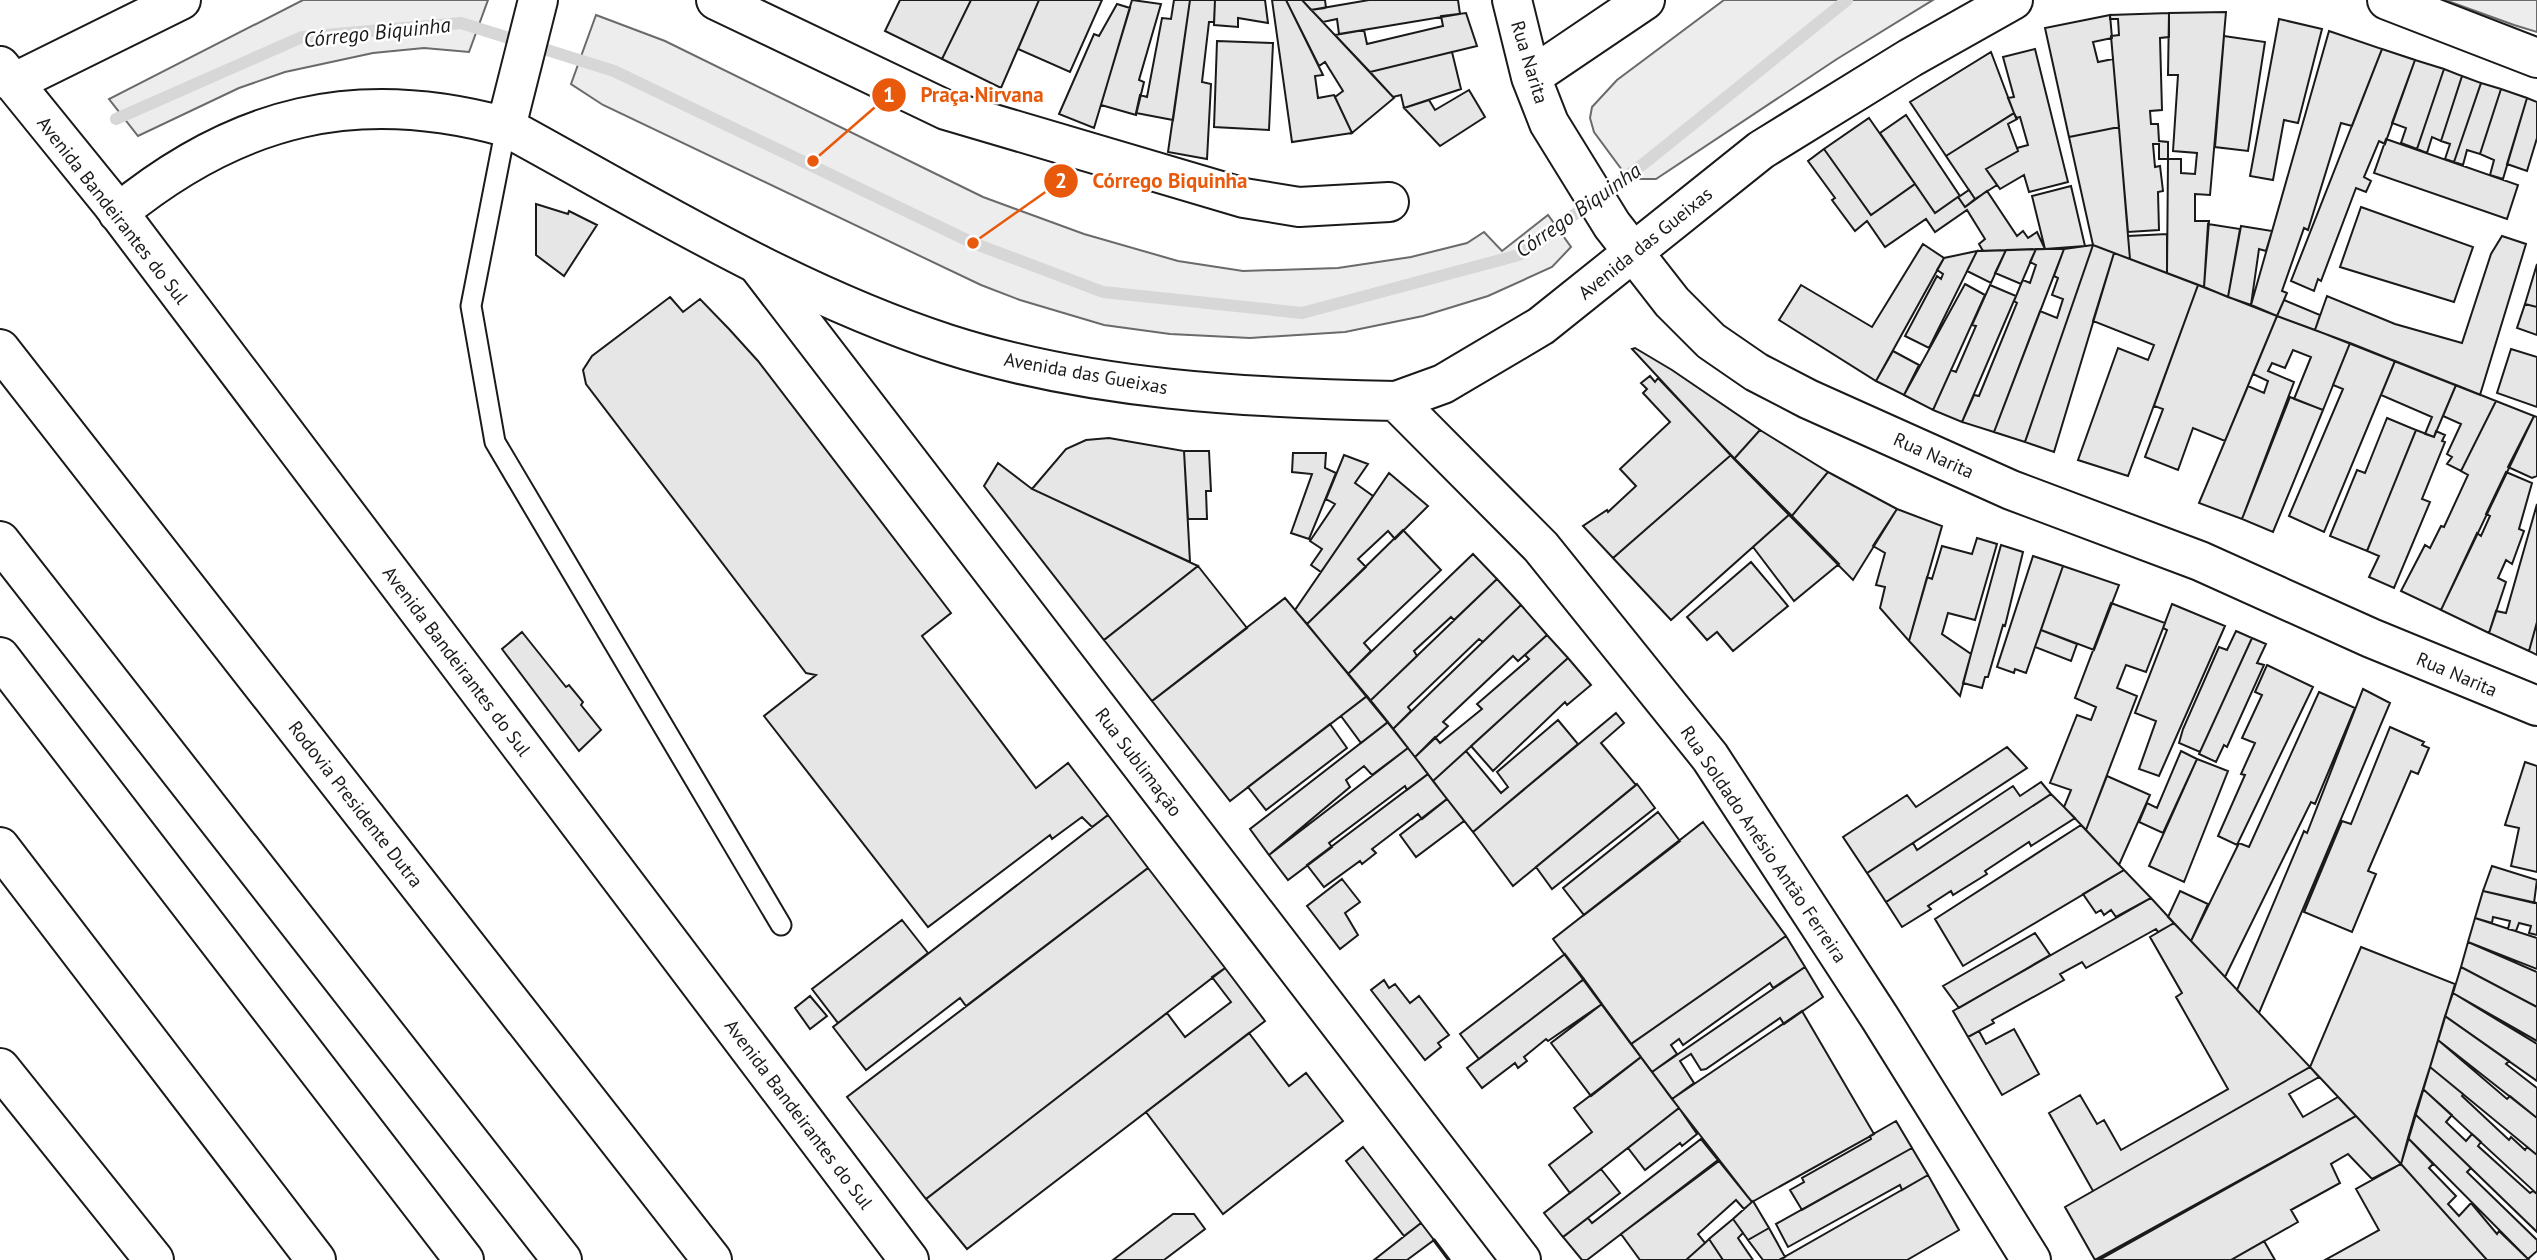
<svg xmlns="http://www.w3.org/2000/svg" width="2537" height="1260" font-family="'PT Sans',sans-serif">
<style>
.built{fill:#ededed;stroke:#6a6a6a;stroke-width:2}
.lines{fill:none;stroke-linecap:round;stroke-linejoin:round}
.stream{stroke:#d7d7d7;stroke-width:12}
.building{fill:#e6e6e6;stroke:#1a1a1a;stroke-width:2}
.lane-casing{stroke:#1a1a1a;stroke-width:23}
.street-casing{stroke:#1a1a1a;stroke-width:42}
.secondary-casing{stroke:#1a1a1a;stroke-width:42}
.highway-casing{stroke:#1a1a1a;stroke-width:42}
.lane{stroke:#fff;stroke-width:19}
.street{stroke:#fff;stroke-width:38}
.secondary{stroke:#fff;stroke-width:38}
.highway{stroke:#fff;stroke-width:38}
.wall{stroke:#1a1a1a;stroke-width:3.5}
.labels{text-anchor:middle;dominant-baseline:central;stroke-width:5;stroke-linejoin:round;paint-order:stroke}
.street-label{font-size:19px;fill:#1a1a1a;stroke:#fff}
.water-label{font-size:21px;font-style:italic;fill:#1a1a1a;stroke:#fff}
.leader{fill:none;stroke:#e8590c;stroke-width:2.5}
.callout-dot{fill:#e8590c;stroke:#fff;stroke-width:2.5}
.mark-label{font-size:21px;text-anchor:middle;font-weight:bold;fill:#fff}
.callout-label{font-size:21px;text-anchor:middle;font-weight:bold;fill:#e8590c;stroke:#fff;stroke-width:5;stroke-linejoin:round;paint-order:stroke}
</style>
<rect width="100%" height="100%" fill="#fff"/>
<path class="built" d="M303 0H488L469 52 424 48 373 53 285 72 239 88 138 136 109 99Z
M1724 0H1933L1837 59 1656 179H1633L1625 174 1594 132 1590 118 1592 107 1617 80Z
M2445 0H2537V32L2514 25Z
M596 15 665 41 983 197 1084 234 1178 261 1243 271 1338 268 1411 257 1467 243 1484 232 1502 251 1548 215 1571 247 1552 267 1488 296 1423 316 1345 332 1250 338 1170 334 1104 325 1020 300 981 285 603 105 571 84Z"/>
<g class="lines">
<path class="stream" d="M116 119 302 37 461 23 614 71 973 243 1103 292 1302 313 1519 255 1642 165 1847 0"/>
</g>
<path class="building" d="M900 0H971L942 59 885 31Z
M971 0H1039L1001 88 942 59Z
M1039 0H1102L1070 72 1018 49Z
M1132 0 1161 4 1139 80 1144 82 1136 115 1101 105Z
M1174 0H1190L1173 120 1136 113 1140 95 1147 97 1162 18 1171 19Z
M1190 0H1215L1214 22H1209L1202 82 1211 84 1207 159 1168 152Z
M1215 0H1265L1268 23 1238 18V27L1214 25Z
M1272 0H1286L1323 75 1315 76 1318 98 1334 95 1352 133 1292 142Z
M1286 0H1302L1394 98 1352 133 1335 97 1343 91 1325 62 1319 66Z
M1302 0H1325L1326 8 1311 10Z
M1369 0H1458L1460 14 1339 34 1337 19 1323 22 1311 10Z
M1117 4 1130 8 1094 128 1059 114 1094 34 1099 36Z
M2226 12 2210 195 2195 194V221H2209L2204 287 2167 273 2168 159H2181V173L2195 174 2197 153 2173 151 2178 75H2168L2169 13Z
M1466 13 1477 46 1370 72 1335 35 1364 30 1367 44 1443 26 1441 16Z
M2169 13V37L2160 38 2162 110 2150 111 2151 124H2158L2159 141 2168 142V159H2159V144H2153L2155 167 2160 166 2163 191 2158 192 2159 230 2128 232 2111 36 2119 35 2118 19H2110V15Z
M2110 15 2112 38 2093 42 2098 62 2113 59 2119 127 2069 137 2045 28Z
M2279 19 2322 29 2298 123 2284 120 2273 180 2250 176Z
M2329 31 2382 49 2352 126 2341 123 2308 230 2304 228 2282 291 2287 293 2277 316 2251 305Z
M2224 36 2265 42 2248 151 2215 147Z
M1217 41 1273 43 1269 130 1214 127Z
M2035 49 2068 182 2029 192 2024 175 2000 189 1986 169 2018 151 2017 148 2028 145 2020 117 2016 118 2008 98 2014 97 2003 57Z
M2382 49 2415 60 2385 144 2379 141 2364 177 2371 181 2366 192 2356 188 2321 281 2318 279 2314 291 2291 281Z
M1452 52 1461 89 1404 108 1401 95 1393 97 1370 72Z
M1991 52 2014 113 1946 156 1910 102Z
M2415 60 2444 69 2417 149 2401 143 2406 128 2392 123Z
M2444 69 2462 76 2441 141 2432 137 2427 153 2417 149Z
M2462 76 2481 83 2454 162 2445 159 2450 144 2441 141Z
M2481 83 2501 89 2480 154 2467 150 2463 165 2454 162Z
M2501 89 2527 98 2503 179 2490 175 2494 160 2480 154Z
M1469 90 1485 117 1440 146 1404 108 1429 100 1435 110Z
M2527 98 2537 102V138L2527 171 2507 164Z
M2014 113 2017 119 2008 124 2018 151 1986 169 1997 185 1975 199 1946 156Z
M1906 115 1960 196 1969 190 1975 199 1965 207 1958 197 1935 213 1880 133Z
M1869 118 1915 184 1871 215 1824 149Z
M2119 127 2128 236 2130 259 2093 245 2069 137Z
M2386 139 2518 185 2507 219 2374 173Z
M1824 149 1871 215 1915 184 1935 213 1958 197 1965 207 1987 191 2017 236 2023 231 2028 238 2037 232 2045 249 1983 251 1979 244 1985 239 1967 210 1935 232 1926 219 1885 247 1867 221 1855 231 1832 200 1835 198 1808 161Z
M2071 186 2085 246 2045 249 2032 196Z
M536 204 568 214 569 211 597 225 564 276 536 255Z
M2361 207 2473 247 2454 302 2340 267Z
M2208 224 2240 229 2228 297 2204 287Z
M2241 226 2272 231 2266 251 2259 249 2251 305 2228 297Z
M2167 234V273L2130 259 2128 236Z
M2502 236 2526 244 2480 395 2315 330 2327 296 2395 324 2462 343 2491 254Z
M1923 244 1944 258 1876 381 1779 320 1801 285 1872 327Z
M2093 245 2114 253 2054 452 2025 442Z
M2093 245 2025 442 1994 432 2040 311 2057 318 2063 299 2052 295 2058 278 2054 276 2064 249Z
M2036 249 2021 284 1995 273 2006 250Z
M2036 249H2064L1994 432 1962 422 1974 395 1979 396 2017 303 2014 301 2021 284 2023 280 2030 283 2036 265 2030 262Z
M2006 250 1991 283 1967 271 1977 251Z
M1977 251 1929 348 1905 336 1937 276 1941 279 1943 274 1937 270 1944 258Z
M2114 253 2198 285 2128 476 2078 460 2118 348 2148 360 2154 345 2093 321Z
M2537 264V307L2525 304Z
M1965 284 1985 295 1933 410 1904 395Z
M1990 285 2016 296 1962 422 1933 410 1951 370 1956 372 1976 326 1972 325Z
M2198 285 2277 316 2225 441 2193 428 2178 470 2145 457 2163 409 2154 406Z
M670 297 683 312 700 299 729 329 758 361 951 613 922 636 1036 788 1068 763 1108 815 1092 827 1082 817 1052 839 1050 835 928 927 764 716 816 675 806 673 586 384 583 370 592 356Z
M2284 300 2320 315 2315 330 2277 316Z
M2525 304 2537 307V335L2517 328Z
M2277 316 2350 343 2323 410 2294 399 2311 357 2293 350 2285 368 2272 363 2268 371 2294 382 2242 519 2199 503 2248 386 2264 393 2268 381 2253 374Z
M2350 343 2395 361 2324 532 2289 516 2343 389 2333 385Z
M1635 348 1672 370 1760 430 1734 459 1632 349Z
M2511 349 2537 357V407L2497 393Z
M1893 351 1919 365 1904 395 1876 381Z
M2395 361 2456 385 2434 437 2425 434 2432 417 2381 395Z
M1650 376 1655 382 1658 378 1731 455 1613 558 1583 526 1607 510 1608 512 1636 486 1620 469 1670 422 1643 393 1647 389 1641 383Z
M2456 385 2496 401 2461 471 2447 464 2452 457 2447 454 2461 424 2443 416Z
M2290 397 2323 410 2273 532 2242 519Z
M2496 401 2534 416 2441 610 2401 591 2425 545 2430 548 2441 526 2444 527 2468 475 2461 471Z
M2534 416 2537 417V476L2532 478 2508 467Z
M2387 418 2416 430 2367 551 2330 536 2357 470 2365 473Z
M1760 430 1828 472 1791 517 1734 459Z
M2416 430 2434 437 2436 431 2445 435 2442 441 2445 442 2422 499 2430 502 2394 588 2369 577 2379 556 2367 551Z
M1109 438 1184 451 1190 562 1032 489 1066 449 1086 440Z
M1184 451H1209L1211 491H1206L1207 519H1188Z
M1293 453H1326L1325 468 1336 473 1309 539 1291 533 1312 474 1292 472Z
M1344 455 1368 464 1355 483 1373 496 1321 572 1311 565 1322 549 1310 541 1335 504 1326 499Z
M1731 455 1790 514 1671 620 1613 558Z
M998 463 1032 489 1198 566 1104 640 984 486Z
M1828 472 1897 509 1853 580 1791 517Z
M2506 472 2532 483 2519 529 2524 531 2512 564 2506 560 2498 578 2506 582 2489 633 2441 610 2477 533 2481 536 2490 516 2486 514Z
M1389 473 1428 506 1395 539 1388 531 1358 559 1366 567 1307 624 1295 610Z
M2537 504V622L2529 651 2489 633 2496 611 2506 613Z
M1897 509 1942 526 1909 641 1880 608 1885 587 1876 585 1885 553 1873 546Z
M1790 514 1839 564 1794 601 1753 547Z
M1403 530 1441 570 1364 643 1371 651 1348 674 1307 624Z
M1977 538 1997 544 1975 620 1948 613 1942 634 1971 654 1960 696 1909 641 1927 577 1932 579 1942 546 1972 554Z
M2001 545 2023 552 2005 626 2003 625 1988 677H1985L1982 688 1963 683Z
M1473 554 1497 579 1454 620 1451 617 1414 651 1417 656 1370 701 1348 674Z
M2033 556 2063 566 2026 673 2015 669 2014 673 1997 667Z
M1751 562 1788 606 1733 651 1717 632 1707 640 1687 617Z
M1198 566 1247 628 1152 701 1104 640Z
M2063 566 2119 585 2094 650 2041 630Z
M1497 579 1521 605 1483 642 1479 639 1408 707 1411 711 1393 729 1370 701Z
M1285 598 1367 696 1230 801 1152 701Z
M2111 603 2165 623 2146 672 2126 665 2117 688 2137 696 2086 830 2064 807 2071 790 2050 783 2077 715 2091 720 2096 707 2075 698Z
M2172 604 2225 626 2159 776 2139 769 2156 721 2135 713 2167 630 2163 628Z
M1521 605 1547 635 1518 661 1513 656 1443 722 1448 726 1415 757 1393 729Z
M2537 622V655L2529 651Z
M2041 630 2077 644 2071 661 2035 647Z
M2236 631 2252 638 2200 752 2179 743 2183 729 2219 647 2227 650Z
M522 632 566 687 569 685 583 702 581 705 601 730 579 751 502 649Z
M1547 635 1568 658 1433 781 1415 757 1435 737 1440 743 1482 709 1477 704 1529 659 1525 655Z
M2252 638 2266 644 2257 663 2264 665 2227 747 2224 745 2216 762 2199 754Z
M1568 658 1591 685 1567 705 1565 702 1493 771 1471 746Z
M2267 665 2313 687 2237 845 2218 836 2245 775 2241 774 2255 743 2242 738 2262 695 2255 692Z
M2363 689 2390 703 2259 1013 2237 990 2304 831 2307 833Z
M2319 692 2355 708 2315 804 2311 802 2225 977 2191 941 2239 843 2249 847Z
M1367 696 1388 722 1361 743 1341 716Z
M1616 713 1624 723 1601 743 1636 785 1513 886 1473 832Z
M1558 720 1578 744 1473 832 1433 781 1466 751 1501 793 1508 787 1497 772Z
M1388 722 1408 748 1372 775 1364 766 1346 780 1350 787 1269 855 1250 829Z
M1330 724 1347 748 1266 810 1248 787Z
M2390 727 2424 742 2422 745 2429 748 2418 774 2411 771 2368 871 2376 874 2352 932 2304 912 2342 821 2351 824Z
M2007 747 2027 768 1867 873 1843 837 1907 795 1916 807Z
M1408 748 1428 774 1407 790 1405 786 1329 843 1332 847 1288 880 1269 855Z
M2181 751 2197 759 2163 833 2139 822 2147 803 2157 808Z
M2197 759 2228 771 2184 882 2149 866Z
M2525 762 2537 766V872L2511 866 2519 828 2505 825Z
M1428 774 1447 799 1422 819 1418 814 1372 849 1376 853 1362 864 1360 861 1324 887 1307 865Z
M2107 776 2150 795 2119 865 2086 830Z
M2041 782 2051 794 1886 902 1867 873 1913 843 1917 850 2013 786 2020 796Z
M1637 784 1655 808 1552 889 1536 867Z
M2051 794 2075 818 2031 846 2029 842 1985 871 1987 874 1953 895 1951 891 1928 906 1931 909 1902 927 1886 902Z
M1447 799 1464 821 1416 857 1400 835Z
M1658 812 1680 841 1584 915 1563 888Z
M1108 815 1148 868 966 1006 960 998 866 1070 833 1027Z
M1703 822 1786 936 1631 1044 1553 939Z
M2081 825 2124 870 1963 966 1935 919Z
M2492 866 2537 880 2534 903 2483 891Z
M1148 868 1225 968 926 1199 847 1097Z
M2124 870 2151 898 2116 917 2111 910 2104 915 2101 910 2096 913 2083 894Z
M1342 879 1360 902 1345 913 1358 935 1340 949 1307 906Z
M2180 891 2208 904 2191 941 2168 917Z
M2483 891 2537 903V935L2529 933 2531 926 2519 923 2516 931 2508 929 2510 921 2493 917 2492 923 2475 918Z
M2151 898 2174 923 2158 932 2156 929 2086 968 2082 962 2060 974 2064 980 1992 1020 1994 1023 1968 1037 1953 1011Z
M2475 918 2537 938V969L2468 942Z
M902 920 928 953 838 1023 812 989Z
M2174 923 2310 1067 2093 1191 2049 1113 2080 1095 2097 1124 2104 1120 2121 1150 2228 1089 2176 997 2182 993 2150 937Z
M2035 933 2050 955 1959 1008 1943 986Z
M1786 936 1805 967 1773 988 1770 983 1683 1045 1679 1039 1671 1045 1677 1054 1652 1072 1631 1044Z
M2468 942 2537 972V1007L2461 967Z
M2361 947 2455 984 2401 1164 2310 1067Z
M1565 954 1584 979 1479 1059 1460 1034Z
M1805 967 1823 997 1784 1024 1780 1018 1706 1069 1701 1070 1691 1054 1680 1061 1694 1083 1672 1099 1652 1072Z
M2461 967 2537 1007V1041L2453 993Z
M1225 968 1265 1021 967 1249 926 1199 1167 1013 1185 1037 1231 1002 1212 977Z
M1584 979 1602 1004 1548 1041 1546 1039 1524 1057 1527 1061 1518 1068 1515 1063 1482 1088 1467 1068Z
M1384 980 1389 988 1395 984 1410 1003 1419 996 1449 1035 1438 1043 1441 1047 1425 1060 1371 990Z
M2453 993 2537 1044V1081L2445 1016Z
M810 996 827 1016 810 1029 795 1008Z
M1602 1004 1641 1057 1591 1096 1551 1043Z
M1802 1011 1874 1134 1752 1202 1672 1099Z
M2445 1016 2509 1061 2506 1064 2537 1088V1118L2438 1040Z
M2014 1029 2039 1074 2002 1095 1968 1037 1979 1031 1986 1044Z
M1249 1033 1289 1086 1306 1073 1343 1121 1223 1214 1146 1112Z
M2438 1040 2507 1099 2510 1096 2537 1118V1155L2430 1067Z
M1641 1057 1679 1108 1570 1193 1549 1165 1592 1132 1574 1108Z
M2310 1067 2319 1077 2289 1094 2303 1117 2338 1097 2356 1116 2095 1260 2065 1207Z
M2430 1067 2463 1094 2462 1096 2509 1140 2511 1137 2525 1150 2527 1147 2537 1155V1194L2423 1089Z
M2423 1089 2452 1115 2446 1122 2466 1141 2472 1134 2481 1142 2478 1146 2530 1193 2533 1191 2537 1194V1232L2415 1114Z
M1679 1108 1697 1134 1682 1146 1680 1143 1645 1170 1628 1148Z
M2415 1114 2471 1168 2467 1172 2537 1240V1251L2528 1259 2408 1138Z
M2356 1116 2401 1164 2372 1179 2348 1154 2331 1164 2340 1183 2291 1210 2298 1222 2231 1260H2099Z
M1896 1121 1912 1148 1802 1210 1790 1190 1804 1182 1802 1178 1871 1139 1870 1136Z
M2408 1138 2433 1164 2429 1168 2456 1196 2448 1204 2459 1216 2471 1203 2497 1234 2499 1231 2529 1260H2487L2401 1164Z
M1701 1139 1718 1160 1587 1260H1582L1563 1237 1588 1218 1592 1223Z
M1363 1147 1421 1223 1404 1236 1346 1161Z
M1912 1148 1928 1175 1902 1190 1900 1185 1788 1247 1776 1224Z
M1719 1161 1752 1202 1744 1209 1736 1200 1698 1234 1705 1243 1686 1260H1640L1621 1234Z
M2401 1164 2487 1260H2325L2379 1230 2356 1189Z
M1601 1169 1620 1193 1563 1237 1544 1213Z
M1928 1175 1959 1230 1907 1260H1779Z
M1753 1201 1769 1228 1748 1240 1733 1219Z
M1173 1214H1194L1205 1229 1164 1260H1113Z
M1733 1219 1743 1233 1738 1238 1753 1260H1723L1709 1239Z
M1421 1223 1434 1240 1407 1260H1374Z
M1769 1228 1785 1257 1779 1260H1763L1748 1240Z
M1709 1239 1723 1260H1686L1705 1243Z
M2264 1241 2275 1260H2231Z"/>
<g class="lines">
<defs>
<path id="lane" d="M506 127 471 306 495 442 781 925"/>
<path id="street" d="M716 0 946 110 1244 198 1299 207 1389 202
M1512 0 1531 77 1549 123 1612 225 1672 302 1711 341 1756 372 1808 399 2011 490 2200 561 2371 638 2537 706
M2387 0 2537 58
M1531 77 1645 0
M757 264 1521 1260
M1396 401 1443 384 1541 326 1761 150 1910 58 2013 0"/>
<path id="secondary" d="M0 66 112 204 909 1260
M13 83 181 0
M506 127 538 0
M118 213C238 115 357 86 506 127 649 205 791 293 947 344 1090 390 1247 398 1396 401L1541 547 1710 757 1880 1018 2031 1260
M0 1068 154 1260"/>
<path id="highway" d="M0 349 712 1260
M0 541 562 1260
M0 657 464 1260
M0 847 316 1260"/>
</defs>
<use href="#lane" class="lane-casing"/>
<use href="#street" class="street-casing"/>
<use href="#secondary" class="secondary-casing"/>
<use href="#highway" class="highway-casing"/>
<use href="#lane" class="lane"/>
<use href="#street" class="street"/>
<use href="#secondary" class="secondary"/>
<use href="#highway" class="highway"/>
<path class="wall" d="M1434 1240 1449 1260"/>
</g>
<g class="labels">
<g class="street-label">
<text transform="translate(1530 62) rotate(73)">Rua Narita</text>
<text transform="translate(113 210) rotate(52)">Avenida Bandeirantes do Sul</text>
<text transform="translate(1645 243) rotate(-39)">Avenida das Gueixas</text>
<text transform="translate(1086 373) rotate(10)">Avenida das Gueixas</text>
<text transform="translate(1934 455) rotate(24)">Rua Narita</text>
<text transform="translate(457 661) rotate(53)">Avenida Bandeirantes do Sul</text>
<text transform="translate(2457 674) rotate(23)">Rua Narita</text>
<text transform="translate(1139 762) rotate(53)">Rua Sublimação</text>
<text transform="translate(356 804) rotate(52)">Rodovia Presidente Dutra</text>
<text transform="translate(1764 844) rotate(56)">Rua Soldado Anésio Antão Ferreira</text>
<text transform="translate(799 1114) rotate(53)">Avenida Bandeirantes do Sul</text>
</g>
<g class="water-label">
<text transform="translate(377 32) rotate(-6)">Córrego Biquinha</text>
<text transform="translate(1578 210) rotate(-35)">Córrego Biquinha</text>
</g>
</g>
<path class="leader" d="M813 161L889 95M973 243L1061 181"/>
<g class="callout-dot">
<circle cx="813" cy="161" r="7"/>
<circle cx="973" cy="243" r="7"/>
<circle cx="889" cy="95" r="18"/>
<circle cx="1061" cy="181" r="18"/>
</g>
<g class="mark-label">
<text x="889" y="102">1</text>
<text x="1061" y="188">2</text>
</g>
<g class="callout-label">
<text x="982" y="102">Praça Nirvana</text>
<text x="1170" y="188">Córrego Biquinha</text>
</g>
</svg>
